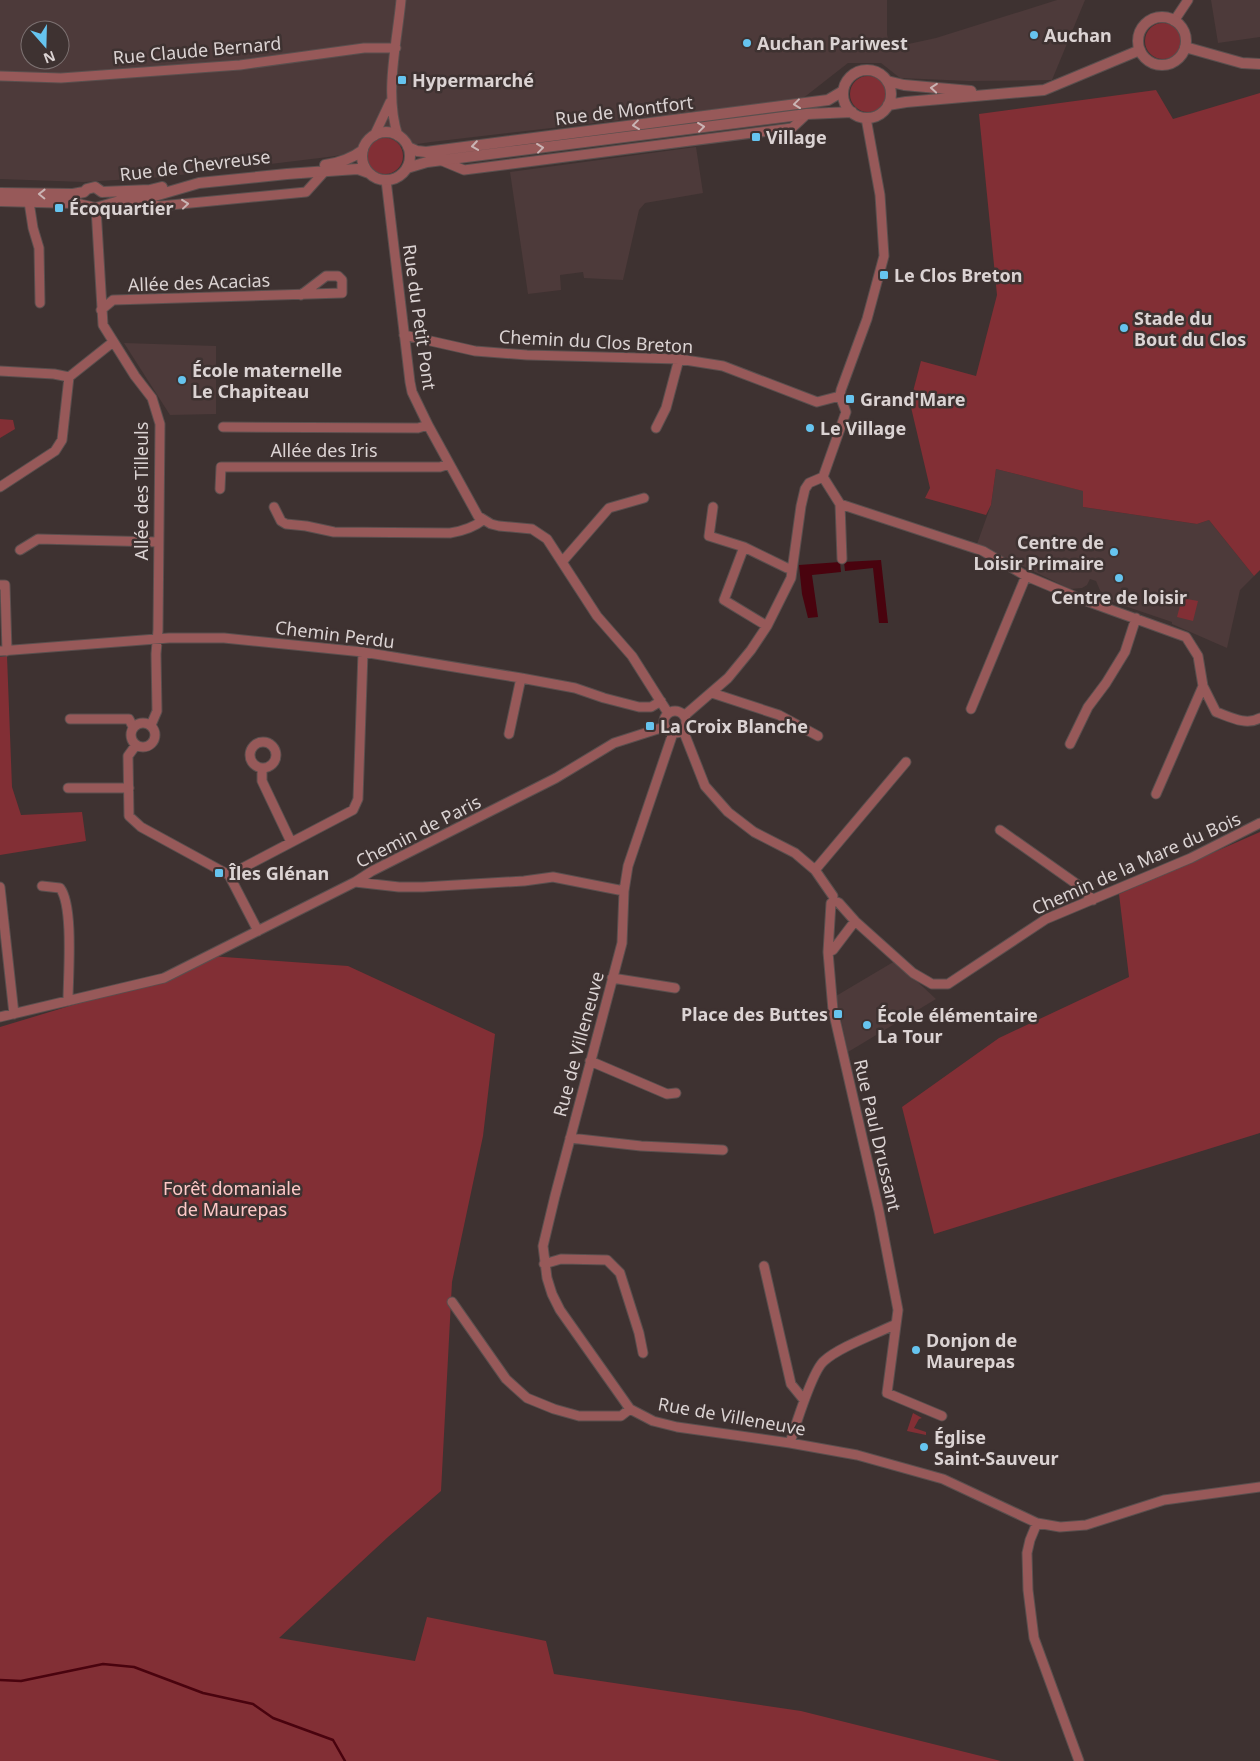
<svg xmlns="http://www.w3.org/2000/svg" width="1260" height="1761" font-family="'Noto Sans',sans-serif">
<style>
.built{fill:#4d3a3a;fill-rule:evenodd}
.green{fill:#822f35}
.water{fill:#49030e}
.lines{fill:none;stroke-linecap:round;stroke-linejoin:round}
.stream{stroke:#49030e;stroke-width:2.5}
.minor-casing{stroke:#5a4f4e;stroke-width:11}
.tertiary-casing{stroke:#5a4f4e;stroke-width:12}
.minor{stroke:#975959;stroke-width:9}
.tertiary{stroke:#975959;stroke-width:10}
.oneway{stroke:#cab4b4}
.poi-dot{fill:#66c4ef;stroke:#3e3231;stroke-width:2}
.labels{text-anchor:middle;dominant-baseline:central;stroke-width:5;stroke-linejoin:round;paint-order:stroke}
.poi-label{font-size:18px;font-weight:bold;fill:#dbd3d3;stroke:#3e3231;text-anchor:start}
.street-label{font-size:18px;fill:#dbd3d3;stroke:#3e3231}
.park-label{font-size:18px;fill:#fec8c7;stroke:#3e3231}
</style>
<rect width="100%" height="100%" fill="#3e3231"/>
<path class="built" d="M0 0H887V34L890 48 936 38 1057 0H1085L1052 80 969 81 900 78 881 63H848L802 99 431 142 328 157 164 177 84 182 0 179ZM30 30H60V60H30Z
M1211 0H1260V37L1218 43Z
M696 147 703 193 645 203 639 210 623 280 584 278 583 272 560 275 561 290 528 294 510 172Z
M124 343 216 346V414L170 415Z
M996 469 1084 491 1083 507 1197 524 1209 520 1254 576 1240 590 1227 648 1172 624V622L1107 600 1105 597 1102 595 1096 581 1090 579 1087 585 1082 588 1070 589 977 544 991 505Z
M895 961 936 999 848 1052 836 996Z"/>
<path class="green" d="M1145 41a18 18 0 1 1 36 0a18 18 0 1 1-36 0Z
M850 94a18 18 0 1 1 36 0a18 18 0 1 1-36 0Z
M1156 90 1173 119 1260 93V570L1254 576 1209 520 1197 524 1083 507V491L996 469 991 505 986 515 925 498 930 488 910 403 921 361 976 376 997 295 979 114Z
M367 156a18 18 0 1 1 36 0a18 18 0 1 1-36 0Z
M0 419 13 420 15 429 0 438Z
M1182 598 1198 601 1193 621 1177 617Z
M7 656 12 787 21 815 82 812 86 841 0 855V657Z
M1260 832V1133L934 1234 902 1107 999 1038 1129 977 1119 894Z
M210 956 348 966 495 1034 483 1136 452 1282 441 1491 388 1537 279 1638 415 1661 427 1617 546 1641 554 1674 801 1711 1001 1761H0V1027L149 982Z
M913 1413 922 1418 919 1419 914 1428 926 1432V1435L907 1431Z"/>
<path class="water" d="M881 560 888 623H879L873 568 845 571 844 562Z
M840 562 841 572 812 575 818 617 808 618 802 594 799 565Z"/>
<g class="lines">
<path class="stream" d="M0 1680 21 1681 103 1664 134 1667 203 1693 253 1704 273 1718 333 1740 345 1761"/>
<defs>
<path id="minor" d="M1174 21 1188 0
M0 76 61 78 240 65 364 48H396
M374 136 390 102
M398 136C384 94 397 43 401 0
M440 160 464 170 792 128 807 114
M386 180 410 382 412 392 428 425 478 516 491 524 499 526 532 529 547 539 597 616 632 656 668 713
M138 198 148 204 160 206 306 192 324 172
M29 202 33 228 39 248 40 303
M96 208 103 325 135 376 152 398 160 424 158 630 156 654 157 711 151 725
M101 310 113 300 342 293V280L338 276H326L301 295
M404 335 475 351 527 355 679 359 723 366 817 402 840 396
M0 371 54 374 69 377
M840 396 841 390 867 319 884 256 880 195 866 118
M223 427 418 428 428 425
M656 428 666 408 679 359
M823 477 840 504 983 551 1026 576 1081 599 1186 637 1198 656 1203 686 1216 712C1230 717 1246 726 1260 718
M823 477 846 412 840 396
M0 487 55 451 62 440 69 377 113 342
M220 489 221 467H440L449 464
M840 504 842 559
M274 507 281 521 286 524 306 526 334 532 450 533C463 531 473 528 483 520
M713 507 709 536 744 547 787 568H792
M744 547 724 600 767 626
M20 550 38 539 158 542
M562 562 609 508 644 498
M0 585H5L7 651
M0 651 169 638H224L363 652 521 678 575 688 604 698 639 707H651L661 701
M712 693 779 715 818 736
M971 709 1026 576
M664 722a11 11 0 1 1 22 0a11 11 0 1 1-22 0Z
M684 716 728 678 751 650 767 626 791 578 801 506 805 489 809 483 823 477
M70 719H129L133 727
M131 735a12 12 0 1 1 24 0a12 12 0 1 1-24 0Z
M683 730 705 786 728 812 754 832 795 853 815 870 833 896
M673 733 628 866 624 891 622 943 555 1196 543 1246 547 1278 552 1294 560 1310 630 1409 653 1421 677 1427 790 1443 857 1455 943 1479 1037 1523 1060 1527 1086 1525 1164 1500 1260 1487
M509 734 521 678
M250 755a13 13 0 1 1 26 0a13 13 0 1 1-26 0Z
M1070 744 1088 707 1106 683 1125 652 1136 618
M136 745 128 756 129 816 141 827 229 875 258 931
M262 769V781L291 842
M68 788H129
M1156 794 1203 686
M1000 830 1078 885 1093 900
M815 870 906 762
M229 875 353 810 358 799 363 652
M355 882 399 887H423L524 881 553 877 624 891
M42 886 60 888C74 906 68 977 68 1001
M0 887 14 1014
M837 902 839 903 855 921 913 973 932 984H948L1046 919 1191 858 1260 823
M831 903 828 952 833 1010 879 1211 898 1310 887 1393 942 1416
M828 952 833 950 855 921
M612 978 675 988
M0 1017 164 978 355 882 372 871 556 778 614 743 664 727
M590 1061 667 1094 676 1093
M570 1138 641 1146 723 1150
M544 1264 561 1259 607 1260 620 1273 639 1333 643 1353
M764 1266 791 1384 804 1400
M452 1302 506 1379 527 1398 554 1409 579 1416H621L630 1409
M790 1443C795 1427 813 1370 824 1361 839 1347 876 1334 896 1324
M1037 1523 1030 1540 1027 1553 1028 1590 1034 1638 1079 1761"/>
<path id="tertiary" d="M1138 41a24 24 0 1 1 48 0a24 24 0 1 1-48 0Z
M1185 47 1242 63 1260 64
M843 94a24 24 0 1 1 48 0a24 24 0 1 1-48 0Z
M887 81 904 85 971 91
M888 105 906 102 1044 90 1140 50
M362 156a24 24 0 1 1 48 0a24 24 0 1 1-48 0Z
M408 147 417 151 426 152 828 100 843 91
M325 165C340 163 351 159 363 150
M407 168 427 162 807 114 852 112
M0 193 73 194 84 192 87 189 95 187 102 192 150 190 162 187
M0 201 73 203 96 208 123 200 151 197 199 183 287 174 342 170 358 169 369 173"/>
</defs>
<use href="#minor" class="minor-casing"/>
<use href="#tertiary" class="tertiary-casing"/>
<use href="#minor" class="minor"/>
<use href="#tertiary" class="tertiary"/>
</g>
<defs><path id="oneway-chevron" d="M-2-3.5L2.5 0L-2 3.5" fill="none" stroke-width="1.6" stroke-linecap="round" stroke-linejoin="round" transform="scale(1.25)"/></defs>
<g class="oneway">
<use href="#oneway-chevron" transform="translate(934 88) rotate(-175)"/>
<use href="#oneway-chevron" transform="translate(797 104) rotate(173)"/>
<use href="#oneway-chevron" transform="translate(636 125) rotate(173)"/>
<use href="#oneway-chevron" transform="translate(701 127) rotate(-7)"/>
<use href="#oneway-chevron" transform="translate(475 146) rotate(172)"/>
<use href="#oneway-chevron" transform="translate(540 148) rotate(-7)"/>
<use href="#oneway-chevron" transform="translate(42 194) rotate(-179)"/>
<use href="#oneway-chevron" transform="translate(185 204) rotate(-6)"/>
</g>
<g class="poi-dot">
<circle cx="1034" cy="35" r="5"/>
<circle cx="747" cy="43" r="5"/>
<rect x="397" y="75" width="10" height="10" rx="2.5"/>
<rect x="751" y="132" width="10" height="10" rx="2.5"/>
<rect x="54" y="203" width="10" height="10" rx="2.5"/>
<rect x="879" y="270" width="10" height="10" rx="2.5"/>
<circle cx="1124" cy="328" r="5"/>
<circle cx="182" cy="380" r="5"/>
<rect x="845" y="394" width="10" height="10" rx="2.5"/>
<circle cx="810" cy="428" r="5"/>
<circle cx="1114" cy="552" r="5"/>
<circle cx="1119" cy="578" r="5"/>
<rect x="645" y="721" width="10" height="10" rx="2.5"/>
<rect x="214" y="868" width="10" height="10" rx="2.5"/>
<rect x="833" y="1009" width="10" height="10" rx="2.5"/>
<circle cx="867" cy="1025" r="5"/>
<circle cx="916" cy="1350" r="5"/>
<circle cx="924" cy="1447" r="5"/>
</g>
<g class="labels">
<g class="poi-label">
<text x="1044" y="35">Auchan</text>
<text x="757" y="43">Auchan Pariwest</text>
<text x="412" y="80">Hypermarché</text>
<text x="766" y="137">Village</text>
<text x="69" y="208">Écoquartier</text>
<text x="894" y="275">Le Clos Breton</text>
<text x="1134" y="318">Stade du<tspan x="1134" dy="21">Bout du Clos</tspan></text>
<text x="192" y="370">École maternelle<tspan x="192" dy="21">Le Chapiteau</tspan></text>
<text x="860" y="399">Grand'Mare</text>
<text x="820" y="428">Le Village</text>
<text x="1104" y="542" text-anchor="end">Centre de<tspan x="1104" dy="21">Loisir Primaire</tspan></text>
<text x="1119" y="597" text-anchor="middle">Centre de loisir</text>
<text x="660" y="726">La Croix Blanche</text>
<text x="229" y="873">Îles Glénan</text>
<text x="828" y="1014" text-anchor="end">Place des Buttes</text>
<text x="877" y="1015">École élémentaire<tspan x="877" dy="21">La Tour</tspan></text>
<text x="926" y="1340">Donjon de<tspan x="926" dy="21">Maurepas</tspan></text>
<text x="934" y="1437">Église<tspan x="934" dy="21">Saint-Sauveur</tspan></text>
</g>
<g class="street-label">
<text transform="translate(197 50) rotate(-5)">Rue Claude Bernard</text>
<text transform="translate(624 110) rotate(-7)">Rue de Montfort</text>
<text transform="translate(195 165) rotate(-7)">Rue de Chevreuse</text>
<text transform="translate(199 282) rotate(-2)">Allée des Acacias</text>
<text transform="translate(420 317) rotate(82)">Rue du Petit Pont</text>
<text transform="translate(596 341) rotate(3)">Chemin du Clos Breton</text>
<text x="324" y="450">Allée des Iris</text>
<text transform="translate(141 491) rotate(-90)">Allée des Tilleuls</text>
<text transform="translate(335 634) rotate(7)">Chemin Perdu</text>
<text transform="translate(418 831) rotate(-27)">Chemin de Paris</text>
<text transform="translate(1136 863) rotate(-24)">Chemin de la Mare du Bois</text>
<text transform="translate(578 1044) rotate(-75)">Rue de Villeneuve</text>
<text transform="translate(878 1135) rotate(77)">Rue Paul Drussant</text>
<text transform="translate(732 1416) rotate(10)">Rue de Villeneuve</text>
</g>
<g class="park-label">
<text x="232" y="1188">Forêt domaniale<tspan x="232" dy="21">de Maurepas</tspan></text>
</g>
</g>
<g transform="translate(45 45) rotate(160)"><circle r="24" fill="#3e3231" stroke="#7d7272"/>
<path d="M0-4L9 19L0 12L-9 19Z" fill="#66c4ef"/>
<text y="-8" font-size="14" font-weight="bold" text-anchor="middle" fill="#dbd3d3">N</text>
</g>
</svg>
